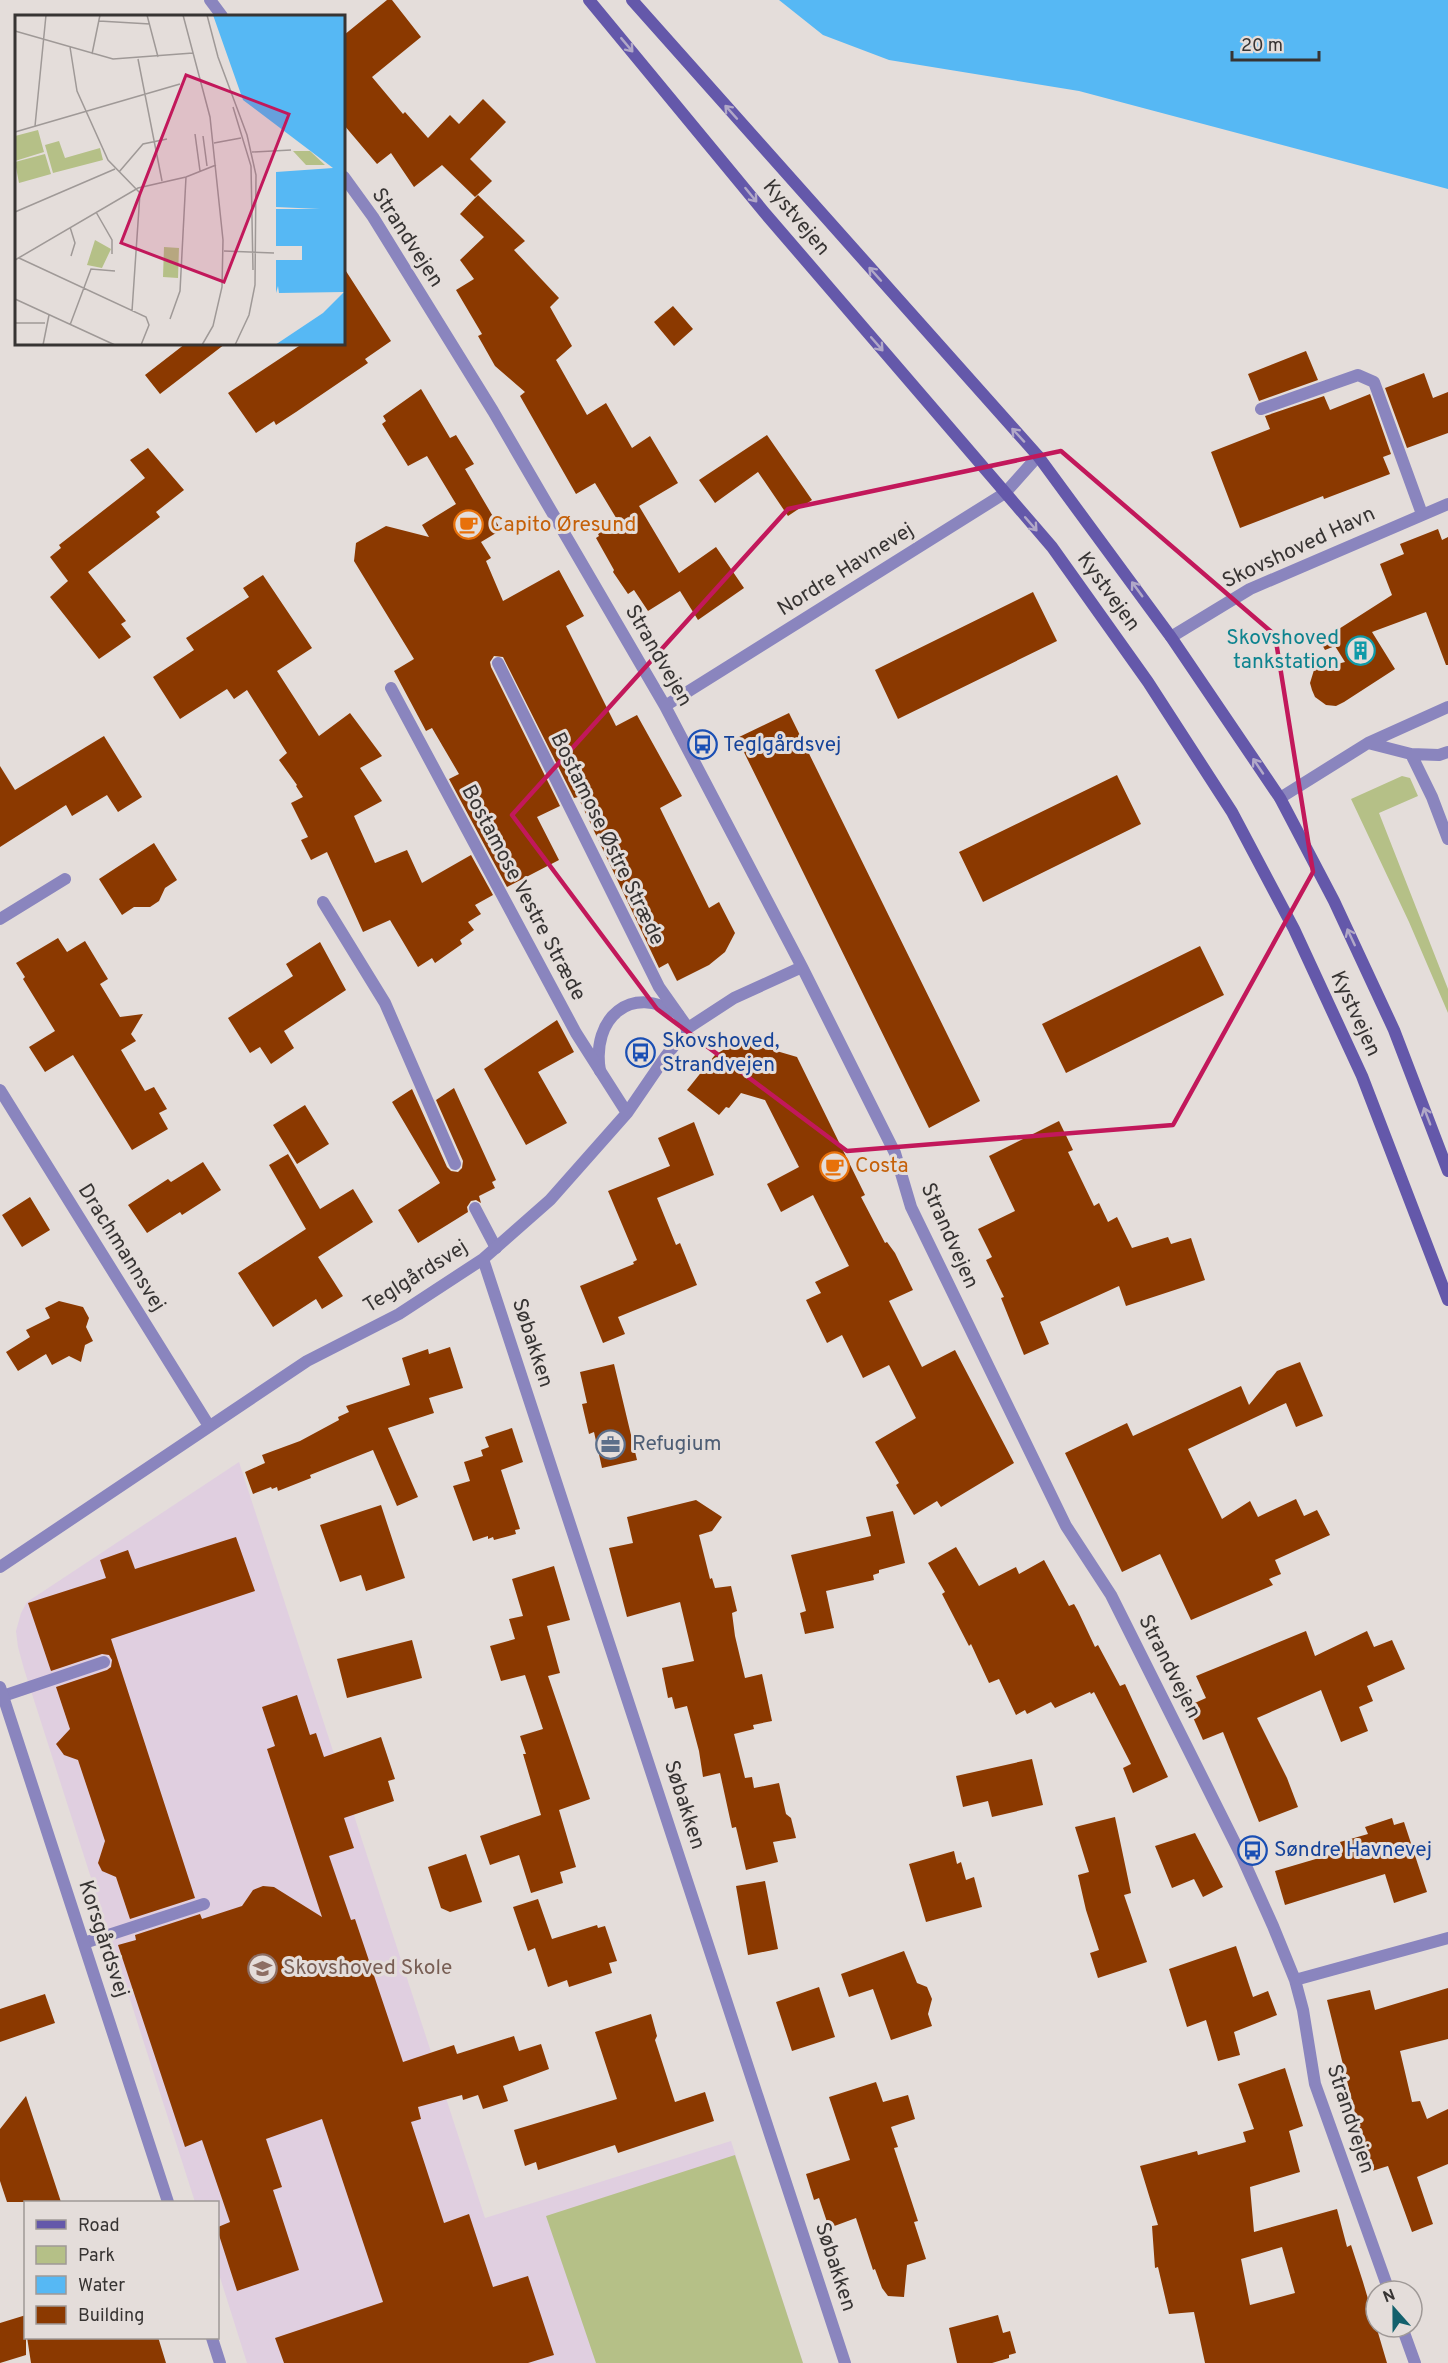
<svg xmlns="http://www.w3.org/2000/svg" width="1448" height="2363" font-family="Overpass,sans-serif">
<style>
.education{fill:#e0cfe0}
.green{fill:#b5c087}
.water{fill:#56b8f4}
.building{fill:#8b3900;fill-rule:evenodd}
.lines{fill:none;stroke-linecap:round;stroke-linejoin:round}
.service{stroke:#8a85be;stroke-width:12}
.minor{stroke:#8a85be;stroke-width:12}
.secondary{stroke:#6458aa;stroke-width:12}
.oneway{stroke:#b1a8c7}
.marked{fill:none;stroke:#c2185b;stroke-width:4.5;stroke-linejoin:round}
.labels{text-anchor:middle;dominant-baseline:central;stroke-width:6;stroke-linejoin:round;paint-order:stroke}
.street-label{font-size:21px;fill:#373433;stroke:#e4ddda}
.food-label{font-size:21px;fill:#c56008;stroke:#e4ddda;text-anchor:start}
.culture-label{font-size:21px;fill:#0d838f;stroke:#e4ddda;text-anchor:end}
.transit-label{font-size:21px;fill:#164399;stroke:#e4ddda;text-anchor:start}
.service-label{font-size:21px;fill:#4e5e75;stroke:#e4ddda;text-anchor:start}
.education-label{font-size:21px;fill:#785e54;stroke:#e4ddda;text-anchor:start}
.inset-road{fill:none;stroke:#9f9997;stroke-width:1.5}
.view{fill:#c2185b;fill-opacity:0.15;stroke:#c2185b;stroke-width:3}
.inset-edge{fill:none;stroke:#373433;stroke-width:3}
</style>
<rect width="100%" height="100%" fill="#e4ddda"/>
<path class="education" d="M239 1462 485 2218 731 2141 803 2363H247L218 2271V2202H195L24 1669 18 1647 16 1631 21 1613 27 1602Z"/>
<path class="green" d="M1402 776 1410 778 1418 796 1379 813 1448 989V1013L1409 922 1351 799Z
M735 2155 803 2363H596L546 2216Z"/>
<path class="water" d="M779 0H1448V189L1079 91 889 60 823 35Z"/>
<path class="building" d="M387 0H392L421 37 372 77 403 114 405 112 428 138 450 115 459 124 483 99 506 122 470 159 492 181 475 197 442 165 414 187 391 153 377 164 344 125V35Z
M478 195 525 241 514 250 559 298 550 307 572 346 556 360 587 415 606 403 632 448 650 436 678 483 639 506 679 573 716 547 744 588 698 620 680 591 648 611 634 590 628 594 613 572 614 570 596 538 599 536 598 534 618 521 595 483 576 494 520 396 525 392 495 366 478 336 482 334 456 290 474 279 460 260 484 237 460 214Z
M344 268 391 341 365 359 368 363 296 412 276 425 274 421 256 433 228 393 302 344H344Z
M673 306 693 329 674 346 654 322Z
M185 344H225L160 394 145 375Z
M1306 351 1318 380 1259 401 1248 374Z
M1424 373 1433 398 1448 392V433L1407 448 1385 388Z
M421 389 450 438 456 435 474 464 465 469 501 530 481 542 491 558 486 561 503 601 559 570 584 616 566 626 616 726 637 715 682 796 660 808 709 908 719 902 735 933 725 952 709 965 677 981 668 963 659 968 578 797 574 798 503 657 494 656 490 662 491 667 560 806 537 817 559 860 507 887 449 779 459 774 432 728 426 731 394 671 414 659 354 561 356 543 386 526 429 537 422 525 456 504 427 456 408 466 382 424 386 421 383 416Z
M1370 394 1391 454 1383 457 1390 474 1324 499 1323 496 1240 528 1211 452 1270 429 1265 416 1324 396 1330 410Z
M767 435 812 500 788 516 758 472 715 503 699 480Z
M148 448 184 490 156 512 160 517 88 572 126 621 121 624 131 637 99 659 50 597 68 581 50 557 61 548 59 545 145 478 130 460Z
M1438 529 1442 540 1448 537V665H1446L1426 612 1372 632 1395 669 1344 702 1336 706 1326 705 1315 697 1312 690 1310 683 1314 670 1345 662 1335 646 1325 650 1320 641 1392 595 1380 564 1404 554 1400 544Z
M263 575 312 648 277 671 319 736 350 713 382 756 360 768 382 801 354 816 375 863 407 850 422 883 471 855 493 895 475 905 481 914 468 922 474 930 460 940 462 944 435 963 432 958 418 967 390 920 363 932 327 852 311 860 301 840 308 837 291 803 303 797 296 786 297 785 279 760 287 753 247 690 234 699 227 689 180 719 153 677 194 650 186 638 249 597 243 588Z
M1033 592 1057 641 898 719 875 670Z
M789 713 980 1101 929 1128 737 738Z
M104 736 142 797 118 812 107 795 72 816 66 805 0 847V766L15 790Z
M1117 775 1141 824 983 902 959 852Z
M154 843 177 880 165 888 159 901 150 907H134L122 915 99 879Z
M58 938 67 952 85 941 108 979 100 984 120 1017 143 1014 131 1034 136 1041 121 1050 145 1091 154 1087 167 1109 159 1113 168 1129 132 1150 73 1055 45 1072 29 1047 55 1031 23 979 25 977 16 963Z
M320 942 346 990 284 1031 294 1048 271 1064 260 1047 250 1053 228 1018 293 976 286 964Z
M1200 946 1224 995 1066 1073 1042 1024Z
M557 1020 574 1052 538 1072 567 1123 526 1145 484 1069Z
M739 1040 797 1057 865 1195 861 1197 885 1243 887 1242 895 1253 913 1290 889 1301 922 1367 955 1350 1014 1463 941 1507 937 1501 914 1515 896 1485 899 1483 875 1442 916 1418 889 1365 863 1378 842 1335 827 1343 806 1300 821 1293 815 1282 849 1266 813 1195 781 1212 767 1184 799 1167 765 1100 741 1093 729 1108 726 1107 719 1115 687 1090 715 1055Z
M454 1088 496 1180 492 1182 495 1188 479 1196 481 1203 476 1200 471 1201 467 1207 468 1212 418 1243 398 1210 440 1183 392 1102 412 1089 447 1167 451 1171 458 1172 462 1168 463 1161 436 1100Z
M305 1105 329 1144 297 1164 273 1125Z
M1059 1121 1073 1150 1068 1152 1094 1206 1099 1203 1108 1222 1117 1217 1132 1248 1168 1237 1171 1244 1191 1238 1205 1280 1126 1306 1119 1286 1040 1322 1049 1344 1024 1355 1001 1298 1004 1297 986 1260 992 1257 978 1229 1015 1211 989 1156Z
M694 1122 714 1175 657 1198 676 1245 680 1243 697 1285 618 1317 625 1334 603 1343 580 1286 634 1264 633 1262 637 1260 608 1191 670 1166 658 1138Z
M288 1154 320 1209 353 1189 373 1222 318 1257 343 1296 322 1309 316 1299 273 1327 238 1273 306 1229 269 1165Z
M203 1162 221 1190 182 1215 180 1212 147 1233 128 1205 168 1179 171 1182Z
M30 1197 50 1230 22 1247 2 1215Z
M59 1301 83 1307 89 1318 86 1327 93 1341 85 1345 81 1362 69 1356 52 1365 46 1354 18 1371 6 1352 30 1337 26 1330 50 1318 45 1308Z
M450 1347 463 1388 429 1398 434 1413 388 1428 418 1497 397 1506 373 1450 310 1475 311 1478 278 1491 277 1487 272 1489 271 1487 253 1494 245 1472 265 1463 262 1455 300 1441 339 1420 338 1417 349 1412 346 1406 410 1385 402 1358 428 1349 429 1354Z
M1300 1362 1323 1416 1296 1427 1286 1403 1188 1449 1222 1519 1250 1501 1258 1517 1296 1499 1304 1516 1317 1510 1330 1535 1275 1560 1281 1574 1269 1579 1273 1585 1191 1620 1160 1554 1122 1572 1065 1453 1127 1423 1133 1436 1241 1386 1249 1405 1277 1371Z
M614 1364 637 1460 602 1468 594 1432 589 1434 582 1404 587 1403 580 1372Z
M512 1428 523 1462 501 1470 520 1529 515 1530 516 1534 494 1540 493 1537 488 1539V1536L473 1541 453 1486 470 1481 464 1462 483 1456 481 1450 489 1447 485 1437Z
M696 1500 722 1517 712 1531 699 1535 710 1579 712 1578 715 1588 731 1586 737 1611 732 1613 735 1636 745 1678 762 1674 772 1721 753 1725 754 1729 734 1734 745 1778 752 1777 754 1788 779 1783 786 1814 791 1818 796 1838 773 1842 778 1862 746 1870 736 1827 732 1828 720 1773 703 1777 699 1751 687 1706 675 1709 672 1697 668 1698 662 1668 694 1661 680 1602 627 1617 609 1548 633 1543 627 1517Z
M381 1505 405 1578 366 1591 361 1575 340 1582 320 1525Z
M893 1511 905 1563 879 1570V1573L873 1575 874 1580 826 1591 834 1628 805 1634 800 1613 806 1611 791 1555 871 1536 866 1517Z
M236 1537 255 1591 111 1639 195 1898 130 1919 116 1877 102 1871 98 1863 105 1841 78 1760 64 1755 56 1744 70 1729 56 1687 107 1670 111 1667 112 1660 109 1655 102 1654 51 1671 28 1603 106 1578 100 1560 128 1550 135 1569Z
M956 1547 979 1586 1016 1567 1019 1574 1044 1560 1069 1606 1074 1604 1078 1611 1095 1647 1098 1645 1120 1686 1125 1684 1168 1777 1133 1793 1123 1768 1131 1764 1094 1692 1091 1694 1090 1692 1055 1708 1051 1702 1027 1714 1025 1710 1016 1715 999 1679 989 1683 971 1644 969 1646 942 1594 945 1592 928 1563Z
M554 1566 570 1620 547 1626 560 1673 548 1676 590 1799 559 1810 576 1867 560 1872 563 1883 531 1893 519 1855 490 1865 480 1836 541 1815 523 1754H526L520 1736 543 1729 525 1675 501 1681 490 1646 515 1639 509 1619 523 1616 512 1579Z
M1306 1631 1315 1656 1367 1631 1374 1647 1392 1640 1405 1669 1367 1686 1373 1701 1359 1707 1368 1731 1341 1742 1321 1690 1257 1718 1287 1778 1298 1807 1259 1822 1223 1732 1203 1740 1188 1706 1206 1698 1196 1676Z
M412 1640 422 1678 347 1698 337 1659Z
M297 1695 310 1735 316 1733 324 1757 381 1737 395 1779 388 1781 394 1801 344 1818 354 1848 329 1856 351 1920 355 1919 403 2062 454 2045 457 2054 514 2036 519 2051 541 2044 549 2069 503 2086 508 2101 483 2109 478 2095 463 2100 462 2095 418 2107 421 2119 411 2122 444 2223 469 2214 493 2287 528 2276 554 2355 528 2363H284L275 2338 383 2302 322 2119 266 2139 282 2187 273 2190 299 2270 237 2291 218 2232V2227L230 2222 202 2140 185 2147 118 1945 136 1940 135 1935 200 1914 202 1919 242 1906 253 1890 263 1886 274 1887 322 1917 267 1749 275 1746 262 1707Z
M1032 1759 1043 1805 992 1817 988 1801 963 1807 956 1776Z
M1115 1817 1131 1893 1124 1895 1147 1962 1098 1978 1090 1953 1099 1950 1086 1910 1078 1875 1089 1872 1075 1827Z
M1392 1818 1394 1825 1404 1822 1427 1892 1394 1903 1385 1874 1285 1905 1275 1871 1343 1851 1340 1842 1368 1834 1365 1827Z
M1195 1833 1223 1887 1203 1897 1194 1879 1172 1888 1155 1846Z
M954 1851 957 1864 961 1862 966 1880 974 1877 982 1907 926 1922 909 1864Z
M466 1854 482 1902 450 1912 441 1908 428 1867Z
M765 1881 778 1949 748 1955 736 1886Z
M538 1899 552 1939 597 1925 598 1928 605 1926 617 1961 609 1963 612 1973 569 1987 567 1980 548 1987 535 1948 528 1951 513 1907Z
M1236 1946 1253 1997 1268 1991 1277 2015 1234 2032 1240 2055 1218 2061 1206 2020 1187 2027 1169 1969Z
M904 1951 917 1983 927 1987 932 1999 928 2014 932 2026 891 2040 873 1989 849 1997 841 1974Z
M819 1987 835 2037 792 2051 776 2002Z
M1448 1988V2039L1400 2051 1412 2102 1420 2101 1427 2119 1448 2109V2164L1417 2177 1433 2224 1412 2232 1388 2166 1372 2171 1354 2118 1356 2117 1327 2000 1370 1990 1375 2010Z
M45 1994 55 2023 0 2042V2009Z
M651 2014 657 2036 655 2040 675 2102 705 2092 714 2121 618 2153 615 2145 538 2170 536 2162 525 2166 514 2130 617 2099 595 2032Z
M1285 2068 1303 2126 1289 2131 1300 2172 1250 2187 1254 2232 1337 2209 1347 2247 1351 2245 1363 2282 1387 2363H1205L1194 2312 1169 2314 1158 2267 1155 2268 1152 2226 1158 2225 1140 2166 1197 2151 1198 2155 1246 2142 1243 2132 1254 2129 1238 2084ZM1282 2247 1295 2293 1250 2305 1241 2259Z
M876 2082 883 2102 908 2095 915 2119 891 2127 898 2147 894 2148 918 2221 914 2222 926 2259 907 2265 904 2297 888 2296 882 2288 875 2269 873 2270 856 2218 829 2228 819 2198 814 2200 806 2174 850 2160 829 2097Z
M26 2096 61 2202H7L0 2181V2129Z
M26 2315V2355L0 2363V2323Z
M998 2315 1003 2333 1010 2331 1016 2353 1009 2355V2358L992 2363H957L949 2328Z
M27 2337H158L166 2363H31Z"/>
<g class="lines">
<path class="service" d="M1261 409 1358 375 1374 382 1422 514
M1368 743 1448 707
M1411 754 1439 755 1448 752
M1280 798 1368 743 1411 754 1432 797 1448 839
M323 902 385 1003 455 1164
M600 1071C591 1018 631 983 678 1014
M475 1208 496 1248
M3 1696 104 1662
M84 1943 204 1904"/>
<path class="minor" d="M210 0 222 16
M344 177 373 217 493 411 665 706 802 967 895 1153 911 1207 1066 1526 1111 1595 1242 1857 1273 1926 1295 1980 1303 2010 1315 2084 1389 2291
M1171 637 1250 589 1448 504
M498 663 659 987 688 1028
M391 688 576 1033 627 1113
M665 706 1005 493 1038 456
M0 919 65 879
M0 1090 209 1426
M483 1259 845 2363
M0 1567 307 1361 399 1314 483 1259 550 1200 627 1113 666 1056 688 1028 734 998 802 967
M0 1687 168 2202
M1295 1980 1448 1938
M1402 2327 1415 2363
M212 2338 220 2363"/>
<path class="secondary" d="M589 0 764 212 1052 547 1148 682 1232 812 1294 929 1362 1076 1448 1300
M632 0 1038 456 1171 637 1280 798 1334 901 1394 1030 1448 1171"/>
</g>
<defs><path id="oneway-shaft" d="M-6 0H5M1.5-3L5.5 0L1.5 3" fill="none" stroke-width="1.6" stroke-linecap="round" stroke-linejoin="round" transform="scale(1.5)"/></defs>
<g class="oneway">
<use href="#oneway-shaft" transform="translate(627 45) rotate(50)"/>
<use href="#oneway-shaft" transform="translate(731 112) rotate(-132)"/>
<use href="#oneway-shaft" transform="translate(751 195) rotate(51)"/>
<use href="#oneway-shaft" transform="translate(875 274) rotate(-132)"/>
<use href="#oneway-shaft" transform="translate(877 344) rotate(49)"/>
<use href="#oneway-shaft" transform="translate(1018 435) rotate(-133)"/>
<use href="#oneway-shaft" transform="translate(1031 524) rotate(49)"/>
<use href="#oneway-shaft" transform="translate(1137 589) rotate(-126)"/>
<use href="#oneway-shaft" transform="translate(1258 766) rotate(-124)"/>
<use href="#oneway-shaft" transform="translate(1351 937) rotate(-115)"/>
<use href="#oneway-shaft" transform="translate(1427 1116) rotate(-111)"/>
</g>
<path class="marked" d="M1061 451 1275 635 1313 872 1173 1125 847 1151 657 1009 512 815 788 509Z"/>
<defs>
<symbol id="cafe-ring" viewBox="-11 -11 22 22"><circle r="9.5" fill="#e4ddda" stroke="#e8710a" stroke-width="1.5"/><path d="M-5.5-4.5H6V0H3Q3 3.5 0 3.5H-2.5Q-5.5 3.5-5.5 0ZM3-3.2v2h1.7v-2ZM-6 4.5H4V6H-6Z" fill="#e8710a"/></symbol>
<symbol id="building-ring" viewBox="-11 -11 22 22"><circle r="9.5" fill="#e4ddda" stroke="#0f9aa8" stroke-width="1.5"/><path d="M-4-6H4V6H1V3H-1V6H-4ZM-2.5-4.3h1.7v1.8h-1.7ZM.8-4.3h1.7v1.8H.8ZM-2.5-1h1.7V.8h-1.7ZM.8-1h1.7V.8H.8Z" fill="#0f9aa8"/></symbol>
<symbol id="bus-ring" viewBox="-11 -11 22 22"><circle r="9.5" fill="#e4ddda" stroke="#1a4fb4" stroke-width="1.5"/><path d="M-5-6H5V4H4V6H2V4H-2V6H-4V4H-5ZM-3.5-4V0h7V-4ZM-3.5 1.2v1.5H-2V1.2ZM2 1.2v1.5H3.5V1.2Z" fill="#1a4fb4"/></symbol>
<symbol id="office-ring" viewBox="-11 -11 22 22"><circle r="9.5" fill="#e4ddda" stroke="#5c6f8a" stroke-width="1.5"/><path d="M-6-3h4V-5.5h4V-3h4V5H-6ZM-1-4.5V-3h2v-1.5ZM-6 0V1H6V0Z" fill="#5c6f8a"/></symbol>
<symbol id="school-ring" viewBox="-11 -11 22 22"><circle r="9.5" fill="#e4ddda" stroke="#8d6e63" stroke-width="1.5"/><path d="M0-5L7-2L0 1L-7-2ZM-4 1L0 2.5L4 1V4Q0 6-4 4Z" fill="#8d6e63"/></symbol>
</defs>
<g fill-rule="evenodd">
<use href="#cafe-ring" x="452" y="508" width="33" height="33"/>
<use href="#building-ring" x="1344" y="634" width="33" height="33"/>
<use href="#bus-ring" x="686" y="728" width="33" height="33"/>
<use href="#bus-ring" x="624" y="1036" width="33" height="33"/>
<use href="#cafe-ring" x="818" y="1150" width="33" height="33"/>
<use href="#office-ring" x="594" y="1428" width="33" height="33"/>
<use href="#bus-ring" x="1236" y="1834" width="33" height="33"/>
<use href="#school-ring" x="246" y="1952" width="33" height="33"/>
</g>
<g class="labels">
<g class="street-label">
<text transform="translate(796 218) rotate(50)">Kystvejen</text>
<text transform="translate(407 238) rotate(57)">Strandvejen</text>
<text transform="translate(1299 548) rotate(-25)">Skovshoved Havn</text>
<text transform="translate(846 570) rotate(-32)">Nordre Havnevej</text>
<text transform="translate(1108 592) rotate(54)">Kystvejen</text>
<text transform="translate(658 656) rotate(60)">Strandvejen</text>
<text transform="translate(607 839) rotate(64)">Bostamose Østre Stræde</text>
<text transform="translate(523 893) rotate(62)">Bostamose Vestre Stræde</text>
<text transform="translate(1355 1014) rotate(65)">Kystvejen</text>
<text transform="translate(949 1236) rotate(66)">Strandvejen</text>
<text transform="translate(121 1248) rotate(58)">Drachmannsvej</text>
<text transform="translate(416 1277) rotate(-32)">Teglgårdsvej</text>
<text transform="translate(532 1343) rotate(72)">Søbakken</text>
<text transform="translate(1169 1667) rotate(63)">Strandvejen</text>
<text transform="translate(684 1805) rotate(72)">Søbakken</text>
<text transform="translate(103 1939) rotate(72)">Korsgårdsvej</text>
<text transform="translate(1350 2119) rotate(72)">Strandvejen</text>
<text transform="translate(835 2267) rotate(72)">Søbakken</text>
</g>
<g class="food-label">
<text x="490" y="525">Capito Øresund</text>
<text x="855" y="1166">Costa</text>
</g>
<g class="culture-label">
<text x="1339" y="638">Skovshoved<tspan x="1339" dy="24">tankstation</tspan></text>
</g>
<g class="transit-label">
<text x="723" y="745">Teglgårdsvej</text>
<text x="662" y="1041">Skovshoved,<tspan x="662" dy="24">Strandvejen</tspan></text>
<text x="1274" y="1850">Søndre Havnevej</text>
</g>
<g class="service-label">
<text x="632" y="1444">Refugium</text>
</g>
<g class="education-label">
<text x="283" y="1968">Skovshoved Skole</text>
</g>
</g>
<g transform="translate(15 15)">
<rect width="330" height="330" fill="#e4ddda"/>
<path d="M23 115 29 137 0 146V121ZM44 126 50 143 85 133 88 145 38 158 30 130ZM278 136H295L310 150H291ZM30 139 36 159 4 168 0 147ZM80 225 96 234 87 253 72 250ZM149 232 164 233 163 263 148 262Z" fill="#b5c087"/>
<path d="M198 0H330V330H260L308 298 329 277 264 278 263 271 261 278V245H287V231H261V194H305L261 192V157L318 153 228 85Z" fill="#56b8f4"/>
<path class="inset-road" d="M132 0 143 42M168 0 195 102 208 225 207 272 198 311 187 330M192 0 203 42 232 120 241 160 240 270 234 300 220 330M84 6 135 9M0 16 98 44 178 38M55 32 62 76 93 145 125 178 117 296M77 39 85 0M123 44 147 166M218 92 236 151 238 255M20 111 31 0M0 117 165 69M180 119 185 156M188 121 192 151M199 128 226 123M237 137 276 135M104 157 128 129 152 124M0 197 100 154M81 197 97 225V239M55 212 60 228 56 241M209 236 259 238M4 243 131 302 134 310 126 330M0 245 123 173 171 162 201 150M0 284 100 330M155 304 165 276 171 162M0 308H30M55 310 76 254 100 256M28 330 34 300"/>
<path class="view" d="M171 60 274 99 209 267 106 228Z"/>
<rect width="330" height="330" class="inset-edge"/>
</g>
<rect x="24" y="2201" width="195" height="138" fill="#e4ddda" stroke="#9f9997" stroke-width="1.5"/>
<rect x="36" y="2220" width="30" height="9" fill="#6458aa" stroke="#9f9997" stroke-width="1.5"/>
<text x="78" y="2231" font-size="18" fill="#373433">Road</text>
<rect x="36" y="2246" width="30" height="18" fill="#b5c087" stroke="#9f9997" stroke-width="1.5"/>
<text x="78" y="2261" font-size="18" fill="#373433">Park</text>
<rect x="36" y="2276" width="30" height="18" fill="#56b8f4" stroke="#9f9997" stroke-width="1.5"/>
<text x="78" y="2291" font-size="18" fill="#373433">Water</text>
<rect x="36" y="2306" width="30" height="18" fill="#8b3900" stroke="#9f9997" stroke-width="1.5"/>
<text x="78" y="2321" font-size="18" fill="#373433">Building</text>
<g transform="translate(1394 2309) rotate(339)"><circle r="28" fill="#e4ddda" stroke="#9f9997" stroke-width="1.5"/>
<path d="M0-4.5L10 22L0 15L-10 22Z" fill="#13606c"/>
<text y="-9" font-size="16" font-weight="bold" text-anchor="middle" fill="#373433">N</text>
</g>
<path d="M1232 51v9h87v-9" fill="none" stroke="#373433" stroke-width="3"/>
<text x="1241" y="51" font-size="18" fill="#373433" stroke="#e4ddda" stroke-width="4.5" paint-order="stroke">20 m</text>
</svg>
